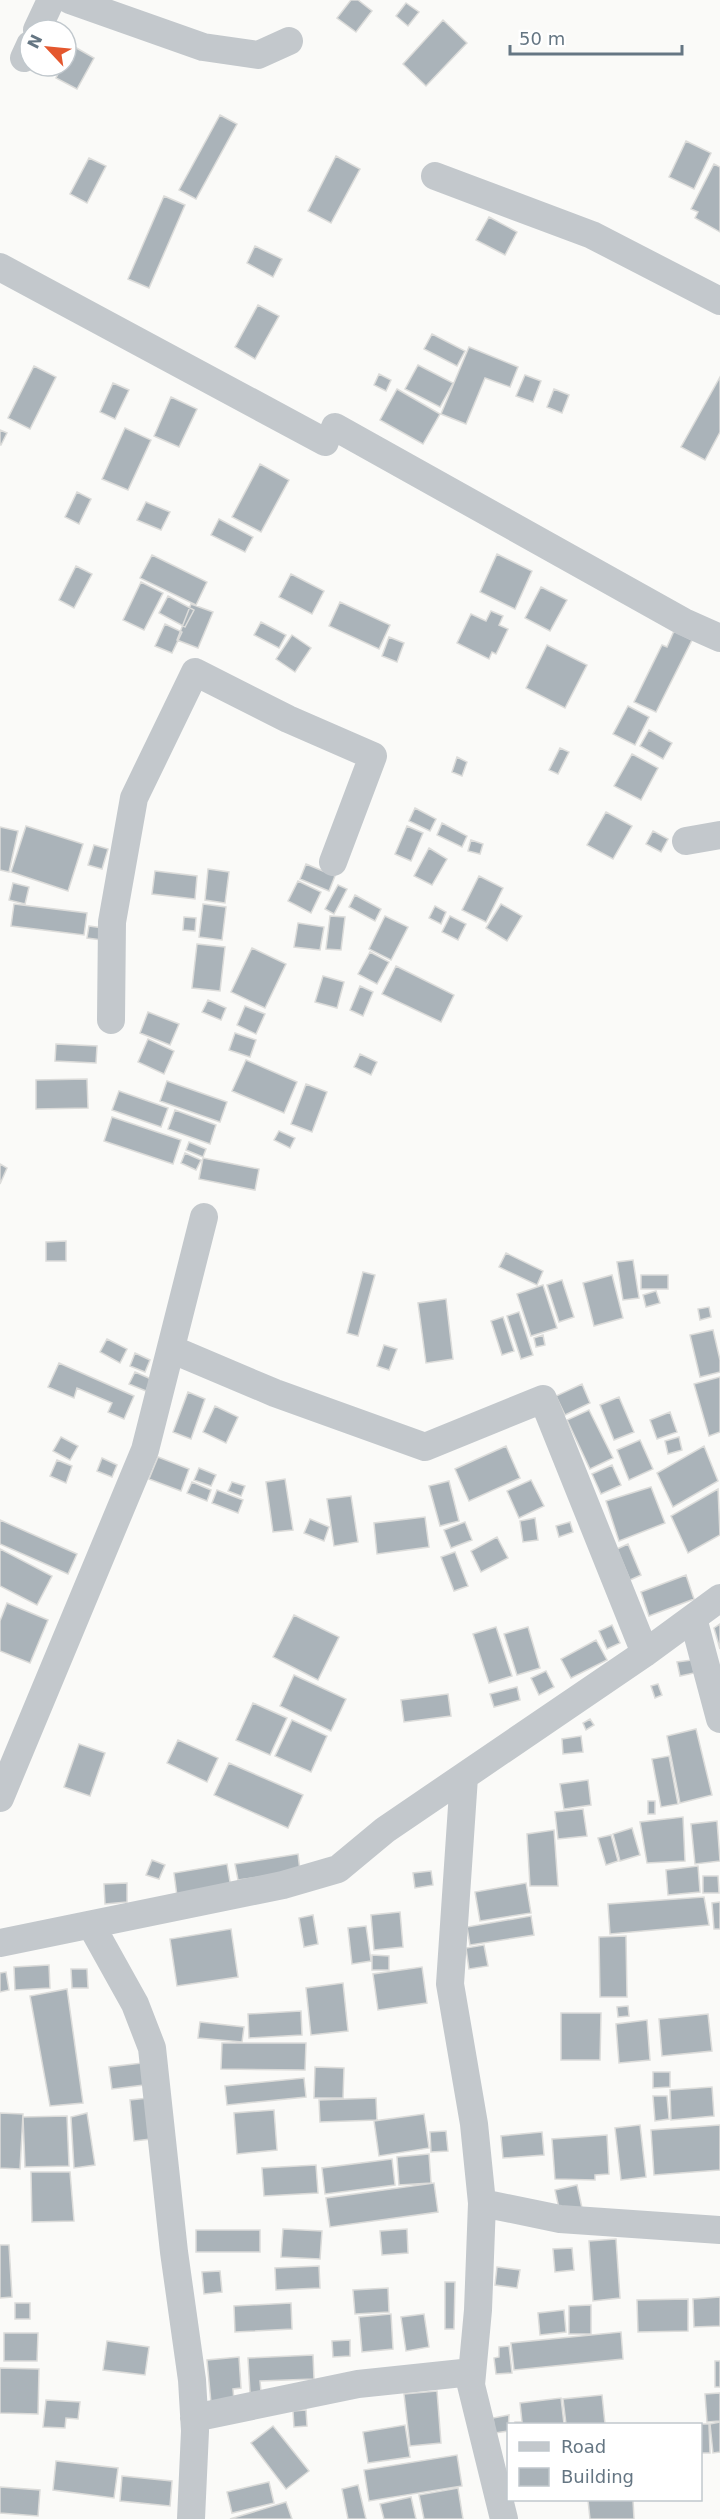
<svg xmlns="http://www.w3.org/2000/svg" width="720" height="2519" font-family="'DejaVu Sans',sans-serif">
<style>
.building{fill:#aab3b9;stroke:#dcdcda;stroke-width:1.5}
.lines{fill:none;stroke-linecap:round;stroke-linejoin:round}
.street{stroke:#c3c8cc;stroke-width:28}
</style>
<rect width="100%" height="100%" fill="#fafaf8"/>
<path class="building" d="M351 0H358L372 11 356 32 337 18Z
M406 3 419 12 408 26 396 16Z
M443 20 467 43 426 86 403 64Z
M73 46 94 58 77 89 56 78 62 66H66V59Z
M220 115 237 124 196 199 179 190Z
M686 141 711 153 694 189 669 177Z
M336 156 360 169 331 223 308 211Z
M89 158 106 166 87 203 70 194Z
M714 164 720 167V232L695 218 698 212 691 209Z
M164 196 185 205 149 288 128 279Z
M489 217 517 232 505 255 476 240Z
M255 246 282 259 273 277 247 263Z
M258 305 279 316 255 359 235 347Z
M432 334 465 351 457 366 424 349Z
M469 347 518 367 510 387 485 378 466 424 441 414Z
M418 365 453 383 440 407 405 389Z
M34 366 56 377 30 429 8 418Z
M379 374 391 380 386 391 374 385Z
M525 375 541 381 533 402 516 396Z
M720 377V432L705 460 681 447Z
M113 383 129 390 115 419 100 412Z
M397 389 440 414 423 444 380 420Z
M554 389 569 395 562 413 547 407Z
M171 397 197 409 179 447 154 436Z
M125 428 151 440 128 490 102 479Z
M0 430 7 433 1 445H0Z
M260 464 289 480 261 532 232 517Z
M77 492 91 499 79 524 65 517Z
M146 502 170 512 161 530 137 520Z
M219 519 253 537 245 552 211 535Z
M497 554 532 571 515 609 480 592Z
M152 555 207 582 196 605 140 578Z
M76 566 92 574 74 608 59 600Z
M291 574 324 591 312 614 279 597Z
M141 582 163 593 144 630 123 620Z
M541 587 567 600 550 631 525 618Z
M168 596 194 610 185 627 159 613Z
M340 602 390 625 379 649 329 626Z
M191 604 213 612 198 648 177 640Z
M491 611 503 616 499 625 508 629 496 654 492 652 489 659 457 643 471 614 486 621Z
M261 622 286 635 279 648 254 635Z
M165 624 182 632 172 653 155 646Z
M674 631 692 640 656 712 634 702 662 645 667 647Z
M292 635 311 648 295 672 276 659Z
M389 637 404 643 397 662 382 656Z
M547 645 587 665 565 708 526 688Z
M628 706 649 717 635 745 613 734Z
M649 730 672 743 663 759 640 746Z
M560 748 569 752 558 774 549 770Z
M632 754 658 768 641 800 614 786Z
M457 757 467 762 462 776 452 772Z
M415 808 436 819 430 831 409 821Z
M606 812 632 826 613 859 587 845Z
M442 823 467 836 462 847 437 835Z
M26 826 83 844 68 891 11 872Z
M407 826 423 833 411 861 395 854Z
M0 827 18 831 9 872 0 870Z
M653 831 668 839 661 852 646 844Z
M471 840 483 844 480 854 468 851Z
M94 845 108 849 102 869 88 865Z
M429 848 447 859 432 885 414 876Z
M306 864 335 876 329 891 300 879Z
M208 869 229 872 225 903 205 900Z
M155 871 197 876 195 899 152 894Z
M479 876 503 888 486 922 462 910Z
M298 881 321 892 311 913 288 901Z
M13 883 29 887 25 904 9 900Z
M338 885 347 889 334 914 325 909Z
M355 895 381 909 375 921 349 907Z
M14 904 87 913 84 935 11 926Z
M203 904 226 907 222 940 199 937Z
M501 904 522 916 507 941 486 928Z
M435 906 446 912 441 924 429 918Z
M330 916 345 917 341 950 326 949Z
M385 916 408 927 391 960 369 949Z
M450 916 466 924 458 940 442 932Z
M184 917 196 918 195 931 183 930Z
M298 923 324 927 320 950 294 947Z
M89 926 103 928 102 940 87 938Z
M197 944 225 947 220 991 192 988Z
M252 948 286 964 265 1008 231 992Z
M370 952 389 962 377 984 358 974Z
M396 966 454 995 441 1022 382 994Z
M323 976 344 982 337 1008 315 1002Z
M360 986 373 992 363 1016 350 1010Z
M208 1000 226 1008 221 1020 202 1012Z
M245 1006 265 1014 256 1034 237 1025Z
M148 1012 179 1024 170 1045 140 1033Z
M235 1033 256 1040 250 1057 229 1050Z
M148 1039 174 1051 164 1074 138 1062Z
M56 1044 97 1046 96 1063 55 1061Z
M360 1054 377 1062 371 1075 354 1067Z
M246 1060 297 1082 284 1113 232 1091Z
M87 1079 88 1108 36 1109V1080Z
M167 1081 227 1102 220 1122 160 1101Z
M306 1084 327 1092 312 1132 291 1124Z
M119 1091 168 1108 161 1127 112 1110Z
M175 1110 216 1125 210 1144 168 1129Z
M112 1117 181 1140 173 1164 104 1141Z
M279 1131 295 1138 290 1148 274 1140Z
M189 1142 206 1149 203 1157 186 1150Z
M185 1153 201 1160 196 1170 181 1163Z
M203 1158 259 1169 255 1190 199 1179Z
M0 1164 7 1168 0 1184Z
M66 1241V1261H46V1242Z
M506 1253 543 1271 537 1285 499 1267Z
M633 1260 639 1298 623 1300 617 1262Z
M363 1272 375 1275 358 1336 347 1333Z
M612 1275 623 1318 594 1326 583 1283Z
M641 1275H668V1289H641Z
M562 1280 574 1317 559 1322 547 1285Z
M543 1285 557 1328 531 1336 517 1294Z
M656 1291 660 1303 646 1307 643 1295Z
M446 1299 453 1359 426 1363 418 1303Z
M709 1307 711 1317 700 1320 698 1309Z
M519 1312 533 1355 521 1359 507 1316Z
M503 1317 514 1351 502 1355 491 1321Z
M713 1330 720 1360V1372L700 1377 690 1335Z
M543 1335 545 1345 536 1347 534 1338Z
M107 1339 127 1349 120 1363 100 1352Z
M384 1345 397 1349 389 1370 377 1366Z
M135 1353 150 1360 145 1372 130 1366Z
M59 1363 134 1396 124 1419 108 1412 112 1403 77 1388 74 1398 48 1387Z
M135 1372 151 1379 146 1391 129 1384Z
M720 1377V1432L709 1436 694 1384Z
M582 1384 590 1403 565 1415 556 1396Z
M188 1392 205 1399 191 1439 173 1432Z
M619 1397 634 1432 614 1440 600 1405Z
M215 1406 238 1417 226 1443 203 1432Z
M589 1410 613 1458 590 1469 567 1420Z
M670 1412 677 1432 657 1439 650 1420Z
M61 1437 78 1446 70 1460 53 1451Z
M679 1437 682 1450 668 1454 665 1441Z
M640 1440 653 1469 629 1480 617 1450Z
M506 1446 520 1478 469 1501 455 1469Z
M704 1446 718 1481 673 1507 657 1473Z
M158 1457 189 1469 181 1491 149 1479Z
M102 1458 117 1465 112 1477 97 1471Z
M57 1460 72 1466 66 1483 50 1476Z
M612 1465 621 1485 601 1494 592 1474Z
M199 1468 216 1475 211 1486 194 1480Z
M285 1479 293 1530 273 1532 266 1482Z
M531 1480 544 1506 519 1518 507 1491Z
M449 1481 459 1521 440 1526 429 1486Z
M192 1482 211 1490 207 1501 187 1493Z
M232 1482 245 1486 241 1496 228 1491Z
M651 1487 665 1523 619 1541 606 1501Z
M718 1489 720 1535 688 1553 671 1516Z
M217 1490 243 1500 238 1513 212 1503Z
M351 1496 358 1542 334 1546 327 1499Z
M425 1517 429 1547 377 1554 374 1523Z
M535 1518 538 1540 523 1542 520 1521Z
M310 1519 329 1527 324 1541 304 1533Z
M0 1520 77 1554 68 1574 0 1544Z
M465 1522 472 1540 451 1548 444 1530Z
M570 1522 573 1532 559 1537 556 1526Z
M497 1537 508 1558 481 1572 471 1551Z
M628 1544 641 1575 630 1580 617 1549Z
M0 1549 52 1576 37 1605 0 1586Z
M455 1552 468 1586 454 1591 441 1557Z
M686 1575 694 1599 649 1616 641 1592Z
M7 1603 48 1620 30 1663 0 1651V1621Z
M294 1615 339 1637 318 1680 273 1657Z
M720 1624V1649L714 1628Z
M612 1625 620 1643 607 1649 599 1631Z
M496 1627 512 1676 489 1683 473 1634Z
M528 1627 540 1668 517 1675 504 1634Z
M596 1640 607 1660 571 1678 561 1659Z
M692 1660 694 1673 680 1676 677 1662Z
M546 1671 554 1687 539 1695 531 1678Z
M294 1675 346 1699 331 1731 280 1706Z
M658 1684 662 1695 655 1698 651 1686Z
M517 1687 520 1700 494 1707 490 1694Z
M448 1694 451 1716 404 1722 401 1700Z
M253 1703 287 1718 270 1755 236 1740Z
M590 1719 594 1725 586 1730 583 1723Z
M292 1720 327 1736 311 1772 275 1756Z
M696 1729 712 1795 680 1803 667 1736Z
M581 1736 583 1752 563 1754 562 1739Z
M178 1740 218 1758 207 1782 167 1763Z
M79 1744 105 1753 90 1796 64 1787Z
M669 1756 678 1804 661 1807 652 1759Z
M229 1763 303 1795 288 1828 214 1795Z
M588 1780 591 1805 564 1809 560 1784Z
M648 1801H655V1814H648Z
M583 1809 587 1836 558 1839 555 1812Z
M683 1817 685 1861 647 1863 640 1822Z
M717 1821 720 1861 695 1864 691 1824Z
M632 1828 640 1855 620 1861 613 1834Z
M554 1830 558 1886H530L527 1834Z
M611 1835 618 1861 606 1865 598 1838Z
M298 1854 300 1871 238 1880 235 1864Z
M152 1860 165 1865 159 1879 146 1875Z
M227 1864 231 1888 177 1896 174 1873Z
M698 1866 700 1892 668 1895 666 1870Z
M431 1871 433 1885 415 1888 413 1873Z
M703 1876H718L719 1893H703Z
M127 1883V1902L105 1904 104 1884Z
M526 1883 531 1913 480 1921 475 1892Z
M704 1897 709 1925 610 1934 608 1904Z
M720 1902V1929H714L712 1903Z
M400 1912 403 1947 374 1950 371 1915Z
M313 1915 318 1944 304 1947 299 1918Z
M531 1916 534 1935 470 1945 467 1927Z
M366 1926 371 1961 352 1964 348 1928Z
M231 1929 238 1977 177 1986 170 1939Z
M626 1936 627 1997H600L599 1937Z
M484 1945 488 1966 469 1969 466 1948Z
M372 1955 389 1956V1970H372Z
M49 1965 50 1988 15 1990 14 1967Z
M422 1967 427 2003 378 2010 373 1974Z
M71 1969H87L88 1988H72Z
M6 1972 9 1990 0 1992V1973Z
M343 1983 348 2031 311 2035 306 1988Z
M67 1989 83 2103 50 2106 30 1996Z
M628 2006 629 2016 618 2017 617 2007Z
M301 2011 302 2035 249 2038 248 2014Z
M561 2013H601L600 2060H561Z
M708 2014 712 2051 662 2056 659 2019Z
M647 2020 650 2060 619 2063 616 2024Z
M200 2022 244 2027 242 2042 198 2038Z
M222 2043H306L305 2070 221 2069Z
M142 2063 144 2085 112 2089 109 2067Z
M315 2067 344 2068 343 2098H314Z
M653 2072H670V2087L653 2088Z
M304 2078 306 2097 227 2105 225 2086Z
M712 2087 714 2116 671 2120 670 2090Z
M653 2096H667L669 2119 655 2121Z
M148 2098 151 2139 134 2141 130 2100Z
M376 2098 377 2120 320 2122 319 2100Z
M274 2110 277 2150 237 2154 234 2113Z
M0 2113 23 2114 20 2169 0 2168Z
M87 2113 95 2165 74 2168 71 2117Z
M424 2114 429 2148 379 2156 374 2121Z
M67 2116 69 2166 25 2167 23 2117Z
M640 2125 646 2177 621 2180 615 2128Z
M720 2125V2170L654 2175 651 2130Z
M446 2131 448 2151 431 2152 430 2132Z
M542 2132 544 2155 503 2158 501 2136Z
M607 2135 609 2174 595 2175V2180L555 2179 552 2139Z
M429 2154 431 2183 399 2185 397 2157Z
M392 2159 395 2185 325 2194 322 2168Z
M316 2165 318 2193 264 2196 262 2168Z
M31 2172H70L74 2221 32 2222Z
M434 2183 438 2212 330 2227 326 2198Z
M577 2185 582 2208 560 2213 555 2190Z
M283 2229 322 2231 320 2259 281 2257Z
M407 2229 408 2253 382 2255 380 2231Z
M196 2230H260V2252H196Z
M616 2239 620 2298 593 2301 589 2241Z
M0 2245H9L12 2297 0 2298Z
M572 2248 574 2270 555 2272 553 2249Z
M319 2266 320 2288 276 2290 275 2268Z
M497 2267 520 2270 517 2288 495 2285Z
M220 2271 222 2292 204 2294 202 2272Z
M445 2282H455L454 2329H445Z
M388 2288 389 2312 355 2314 353 2290Z
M720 2297V2326L694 2327 693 2299Z
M688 2299V2331L638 2332 637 2300Z
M15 2303H30V2319H15Z
M291 2303 292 2329 235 2332 234 2306Z
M591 2305V2334H569V2306Z
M564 2310 566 2332 540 2335 538 2313Z
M391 2314 393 2349 362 2352 359 2317Z
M424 2314 429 2347 406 2351 401 2317Z
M621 2332 623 2359 514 2370 511 2343Z
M4 2333H38L37 2361H4Z
M350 2340V2356L333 2357 332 2341Z
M107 2341 149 2347 145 2375 103 2370Z
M509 2346 512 2373 496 2374 494 2358 499 2357V2347Z
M313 2355 314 2379 260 2381 261 2392 250 2393 248 2358Z
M239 2357 241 2388 233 2389 234 2401 211 2403 207 2360Z
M715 2361H720V2387H715Z
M0 2368 39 2369 38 2414 0 2413Z
M437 2391 441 2443 410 2446 404 2394Z
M720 2393V2421L707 2422 705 2394Z
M602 2395 605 2424H566L563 2399Z
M561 2398 564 2424H515V2422H522L520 2403Z
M46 2400 80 2402 78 2419 66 2418 65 2428 43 2427Z
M306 2410 307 2426 294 2427 293 2411Z
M509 2415 508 2431 495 2433 493 2418Z
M720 2422V2452L713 2453 710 2424Z
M700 2424H709L710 2453H700Z
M405 2425 410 2457 368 2463 363 2432Z
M273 2426 309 2471 286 2489 251 2443Z
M457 2455 462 2486 369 2501 364 2470Z
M56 2461 118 2468 114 2498 53 2490Z
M122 2476 172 2481 170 2506 120 2501Z
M269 2482 274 2503 232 2513 227 2492Z
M358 2485 366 2519H348L342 2489Z
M0 2487 40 2490 38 2516 0 2513Z
M458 2488 463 2519H424L419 2495Z
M411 2497 416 2519H384L380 2504Z
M588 2500H633L634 2519H590Z
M286 2502 292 2519H230Z"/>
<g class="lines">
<path class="street" d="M70 0 203 47 258 55 289 41
M37 30 51 0
M24 58 30 45
M435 176 592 235 720 301
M0 267 325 442
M335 427 684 622 720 638
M686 841 720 835
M111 1020 112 922 134 798 195 672 288 719 373 756 333 862
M171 1349 275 1393 425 1447 543 1399 645 1653
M693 1618 720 1719
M464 1777 450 1984 474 2124 482 2203 478 2310 471 2385 504 2519
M0 1798 145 1450 204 1217
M91 1925 135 2004 152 2048 174 2252 192 2380 195 2431 191 2519
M0 1943 283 1885 338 1869 385 1830 645 1653 720 1598
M482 2203 560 2219 720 2230
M194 2418 358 2384 472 2372"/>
</g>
<rect x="507" y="2423" width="195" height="78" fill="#ffffff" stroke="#c1c8cd" stroke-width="1.5"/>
<rect x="519" y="2442" width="30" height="9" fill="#c3c8cc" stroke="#c1c8cd" stroke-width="1.5"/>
<text x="561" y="2453" font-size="18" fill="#657683">Road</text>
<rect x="519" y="2468" width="30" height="18" fill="#aab3b9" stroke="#c1c8cd" stroke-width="1.5"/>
<text x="561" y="2483" font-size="18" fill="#657683">Building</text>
<g transform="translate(48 48) rotate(296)"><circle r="28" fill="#ffffff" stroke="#c1c8cd" stroke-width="1.5"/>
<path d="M0-4.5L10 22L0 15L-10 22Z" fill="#e4572e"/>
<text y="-9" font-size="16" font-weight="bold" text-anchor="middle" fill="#657683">N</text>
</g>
<path d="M510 45v9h172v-9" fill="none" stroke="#657683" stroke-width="3"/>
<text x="519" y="45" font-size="18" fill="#657683" stroke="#ffffff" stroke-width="4.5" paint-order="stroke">50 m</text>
</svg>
